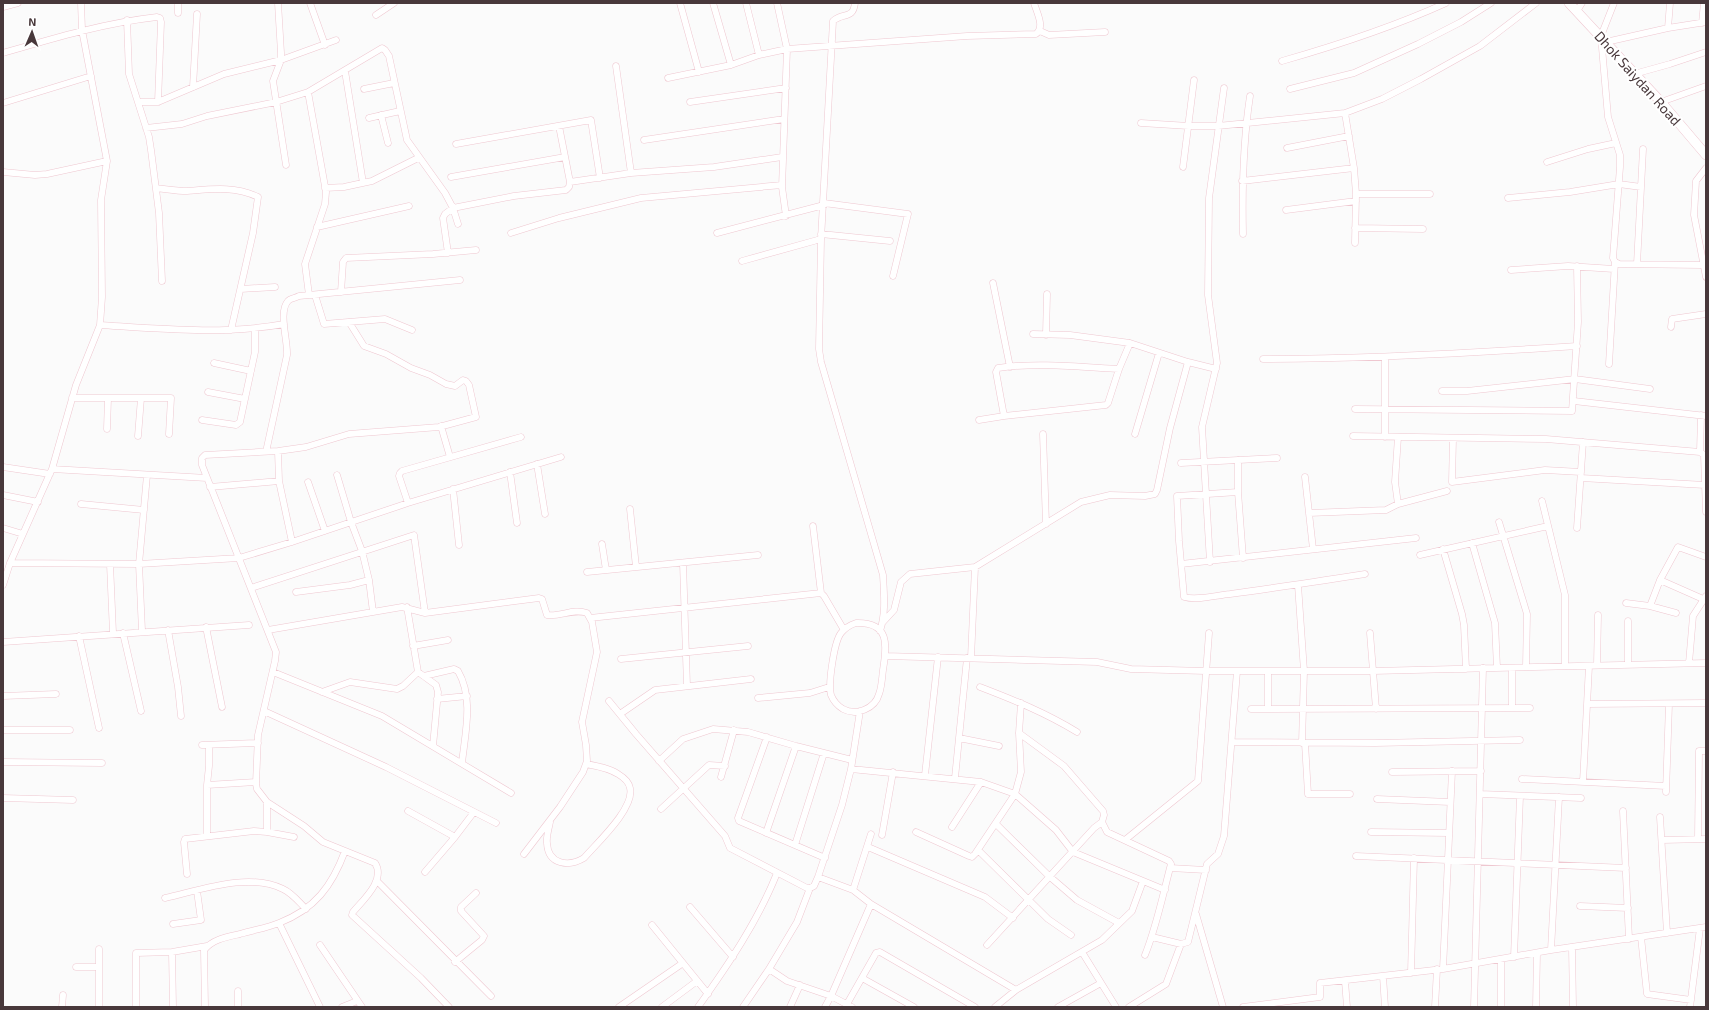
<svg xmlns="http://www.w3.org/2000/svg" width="1709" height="1010" font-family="'Exo 2',sans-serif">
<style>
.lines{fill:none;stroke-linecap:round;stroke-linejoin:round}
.street-casing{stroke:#efc7d0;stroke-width:7}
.secondary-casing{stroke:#efc7d0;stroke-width:10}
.street{stroke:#fff;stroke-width:6}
.secondary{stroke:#fff;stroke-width:9}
.labels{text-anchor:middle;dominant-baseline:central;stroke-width:4;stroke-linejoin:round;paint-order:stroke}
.street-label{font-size:14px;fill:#48383b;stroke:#fff}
</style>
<rect width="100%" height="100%" fill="#fbfbfb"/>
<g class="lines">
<defs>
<path id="street" d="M278 3 281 53V60L273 81 286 165
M310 3 325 45
M680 3 699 72
M713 3 731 65
M746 3 759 55
M777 3 787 49 782 187 786 216
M855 3C853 20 843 12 833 21L821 239 819 349 821 362 883 575C884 594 886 613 880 631
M3 7 18 3
M1577 11 1582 3
M178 13V3
M376 15 394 3
M127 20 129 74 149 137 151 150 159 213 162 281
M1702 23 1704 3
M1668 28 1670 3
M1040 31 1049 35 1105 32
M1606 42 1668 28 1706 22
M3 53C54 38 104 23 157 17L160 18 161 22 158 102
M1282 61C1338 45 1393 27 1446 3
M616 66 631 173
M345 71 363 183
M1634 74 1670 64 1706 52
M668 78 731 65 759 55 787 49 967 36 1036 34C1045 27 1037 13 1034 3
M193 87 197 14
M364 89 394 83
M1290 89 1354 73 1418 44 1461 22 1491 3
M308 92 326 192 325 204 305 264 309 295
M138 102H158L224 74 281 60 336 40
M690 102 786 88
M1661 102 1706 86
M3 103 91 76
M1345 113 1354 168 1356 194 1355 243
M381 115 388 143
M369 118 400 111
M1141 123 1189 126H1218L1345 113 1382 99 1421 79 1480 46 1536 3
M146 128 182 124 207 116 276 102 308 92 382 48 385 50 389 56 407 140 445 193 453 208 458 224
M644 140 784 119
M456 144 591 120 600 178
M1287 148 1349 136
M1547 162 1588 149 1616 143
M1183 167 1194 80
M1706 168 1696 181 1694 215 1706 277
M3 172 35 175 47 174 107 161
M451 177 565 157
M1242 181 1354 168
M570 182 631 173 714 167 782 157
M156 188C166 189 177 191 187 191 213 189 235 186 258 197L253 233 231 330
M325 188 344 187 372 181 418 158
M1356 194H1430
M1508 198 1570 192 1619 184 1641 187
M824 203 908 214 893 276
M1286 210 1356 201
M317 227 409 206
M1355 228 1423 229
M511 233 559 218 641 198 782 185
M717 233 824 205
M821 234 890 241
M1243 234C1242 187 1243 142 1250 96
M448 253 443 218 445 214 453 208 514 196 566 190 569 187 570 182 559 126
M742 261 821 239
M1615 262 1619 264 1702 265
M1637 264 1643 149
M1511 270 1568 266 1614 269
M993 283 1010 367
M241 289 275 287
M341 292 343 262 346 258 433 254 476 250
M315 295 324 324 385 319 412 330
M349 322 364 346 386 354 411 368 430 375 446 384 455 386 463 380 466 381 469 385 476 417 439 427 349 434 306 447 278 451 205 455 202 458V465L276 652 275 661 258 735 256 784 257 789 267 802 304 826 323 842 375 863C386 880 363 900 353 912L352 915 421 978 449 1007
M100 325C162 329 223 335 284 324
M1671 327 1672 319 1706 314
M1033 334 1070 335 1130 343 1188 362 1216 369
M1046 335 1047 294
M1263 359C1368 359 1472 353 1577 346
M214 363 251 371
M1609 364 1615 262 1613 258 1620 167V155L1608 117 1601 36 1614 3
M1119 369C1082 367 1035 362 998 368L996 372 1004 416 1106 405 1108 403 1119 369 1130 343
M1442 391H1467L1575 379 1650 389
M208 392 245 399
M72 398H171L169 434
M1574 401 1706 416
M1355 409 1572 411 1578 322 1577 266
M1701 415 1700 452 1704 455 1706 512
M202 420 236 425 240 422 255 352V329
M979 420 1004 416
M441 426 450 457
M107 429 108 398
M1043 434 1046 524
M1135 434 1159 353
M138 436 141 398
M1353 436 1546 439 1700 452
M1385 437V357
M1398 437 1395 482 1398 504
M1453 438 1452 482 1545 470 1581 472
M278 451 279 481 292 542
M266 452 287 355C288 341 278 312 288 301 290 298 296 298 299 296L460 280
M1238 460V492L1243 558
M1181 463 1277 458
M537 464 545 514
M3 467 50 474
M52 469 207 478
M510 472 517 523
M337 475 351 522 362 551 369 580 373 612
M1305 477 1313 549
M1581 478 1705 485
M308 482 325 531
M210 487 279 481
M453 489 459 545
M1238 492 1177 496 1179 541 1184 597C1197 601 1217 595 1230 594 1275 588 1320 581 1365 574
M3 495 38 502
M1542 501 1565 595V666
M408 503 399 476 400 473 402 471 521 437
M81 504 144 510
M630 509 636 567
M1309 513 1386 510 1398 504 1447 491
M1499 522 1527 614 1526 667
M813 526 821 593
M3 528 23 534
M1577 528 1583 442
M1472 543 1495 623 1497 668
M602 544 606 570
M1443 549 1462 614 1464 625 1466 669
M1420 555 1548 526
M1210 562 1202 427 1217 363 1208 295 1209 198 1224 88
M10 563 139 564 239 558 292 542 408 503 561 457
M683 563 687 686
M110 564 113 633
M1181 564 1416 538
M587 572 758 555
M1660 580 1703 599
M3 585 10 563 52 469 76 385 100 325 102 297 101 200 107 161 82 30 81 3
M1298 585 1304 671 1302 743
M251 588 414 535 425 613
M296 592 350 585 369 580
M1626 603 1650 606 1676 613
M1650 606 1660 580 1678 547 1706 557
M407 607 418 672 436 685 438 692 433 746
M590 618 821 593 824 596 844 630
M883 622 894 610 901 582 910 574 975 567 1081 502 1110 495 1145 496 1155 494 1157 490 1170 428 1188 362
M856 623C890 622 887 645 883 670 882 677 882 686 879 694 875 709 856 716 843 709 838 706 833 700 831 695 828 684 834 642 841 633 845 628 850 625 856 623Z
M206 627 222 707
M168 630 178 687 181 716
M268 630 402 607 425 613 539 598 542 599 547 615C561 617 573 608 587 613L592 622 597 652 582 722 586 745 587 761 583 772 560 807 524 854
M142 631 139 564 147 475
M123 633 141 711
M1370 633 1376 709
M79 636 99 728
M3 642 249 625
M413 646 448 640
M885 656 1097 662 1131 669 1206 671H1373L1706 663
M971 658 975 567
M621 659 748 646
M1689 663 1693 616 1706 596
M1597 665 1598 615
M1628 665V621
M1512 668V708
M273 672 382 716 511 793
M424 676 454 669 458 671C474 698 465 734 462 763
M980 687C1014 700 1046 713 1077 732
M322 692 350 682 397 689 403 686 418 672
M3 696 56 694
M758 698 810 693 829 687
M437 699 467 696
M609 701 636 734 725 836 730 848 807 888H810
M1587 704 1706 703
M1251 709 1530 708
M1268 709V671
M264 711 386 767 496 823
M620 714 655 690 751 679
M3 730H70
M1019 733 1064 766 1103 811 1104 815 1102 822 1107 832 1169 861 1171 864C1163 894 1157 925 1145 955
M767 737 738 818 739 821 825 858
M959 738 999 746
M1233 742 1375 743 1520 740
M1305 743 1308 794H1350
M202 745 258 743
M659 761 683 739 713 729 748 732 796 746 852 760
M3 762 102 763
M851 769 981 782 1015 794 1056 830 1073 852 1165 890
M1392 772 1481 771
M925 775 938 657
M721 777 734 730
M955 778 967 658
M1522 779 1666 786
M1583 782 1589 666
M207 785 256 782
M1666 792 1669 704
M1480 794 1581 798
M3 798 73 800
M1377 799 1450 802
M267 802V832
M661 809 709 765 725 766
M408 811 455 837
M1623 811 1629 939
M1660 817 1667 933
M550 822C549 828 546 837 547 843 548 865 569 867 584 858 597 843 635 808 630 788 629 782 623 777 618 774 609 768 597 766 586 764
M996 824 1049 876 1077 900 1119 923
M952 827 981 782
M916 832 969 856 972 857 975 854 1015 794 1021 772 1019 733 1021 703
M1371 832 1449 833
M766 833 796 746
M882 835 893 772
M207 836V785L209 766V745
M1698 839 1699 751H1706
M1125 840 1198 781 1209 633
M1662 840 1706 839
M795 845 824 753
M868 847 985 897 1013 918
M978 850 1048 919 1071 935
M1356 856 1626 868
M1170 868 1206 870
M425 872 455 837 474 812
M187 874 184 842 185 839 254 831 267 832 294 837
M818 877 853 890 871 904 1016 990
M377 881 491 996
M853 890 871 834
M165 898C201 890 248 872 283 889 292 893 299 902 306 909
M1580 906 1628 908
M690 907 733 957
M1196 914 1223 1007
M279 923 320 1007
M173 924 201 920 197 891
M652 925 708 994
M1152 937 1181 944 1188 942 1207 864 1218 854 1224 836 1237 671
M1641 937 1647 994 1691 1000
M320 945 362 1007
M987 945 1094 828 1102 822
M1572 947 1573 1007
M1551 950 1559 797
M172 952 173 1007
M1082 952 1116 1007
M1514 957 1520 796
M1501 959V1007
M455 962 482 940 484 936 461 911V907L476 893
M76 967H99
M769 969 787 981 831 996 852 1007
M1443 969 1452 771
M1411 973 1414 858
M1383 976 1385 1007
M862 978 914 1007
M1345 981 1347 1007
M238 991V1007
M847 1004 876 953 880 952 975 1007
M62 1007 63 995
M99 1007V949
M136 1007V953L172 952 207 946
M205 1007 204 950C213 939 227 937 240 934 253 930 267 928 279 923 315 909 332 886 345 851
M342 1007 357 1001
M619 1007 683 963
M662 1007 697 981
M698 1007C728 965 758 921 777 873
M743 1007 769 969 797 922 810 888 814 886 818 877 842 805 851 769 860 711
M790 1007 800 985
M825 1007 831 996 871 904
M995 1007 1016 990 1102 940 1132 911 1143 881
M1058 1007 1101 983
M1129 1007 1166 984 1181 944
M1243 1007 1320 997V983L1443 969 1551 950 1706 927
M1435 1007 1437 969
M1474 1007 1483 668
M1536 1007 1537 953
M1690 1007 1700 928"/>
<path id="secondary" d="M1569 3 1661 102 1706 155"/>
</defs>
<use href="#street" class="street-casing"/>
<use href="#secondary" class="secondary-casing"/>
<use href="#street" class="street"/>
<use href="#secondary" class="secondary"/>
</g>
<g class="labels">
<g class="street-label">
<text transform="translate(1638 78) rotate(48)">Dhok Saiydan Road</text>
</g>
</g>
<rect width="1709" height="1010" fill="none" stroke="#48383b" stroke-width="8"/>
<g transform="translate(32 32) rotate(2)" stroke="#ffffff" stroke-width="3" paint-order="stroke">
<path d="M0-3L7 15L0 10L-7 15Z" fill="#48383b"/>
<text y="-6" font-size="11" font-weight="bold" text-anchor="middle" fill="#48383b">N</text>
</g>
</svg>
